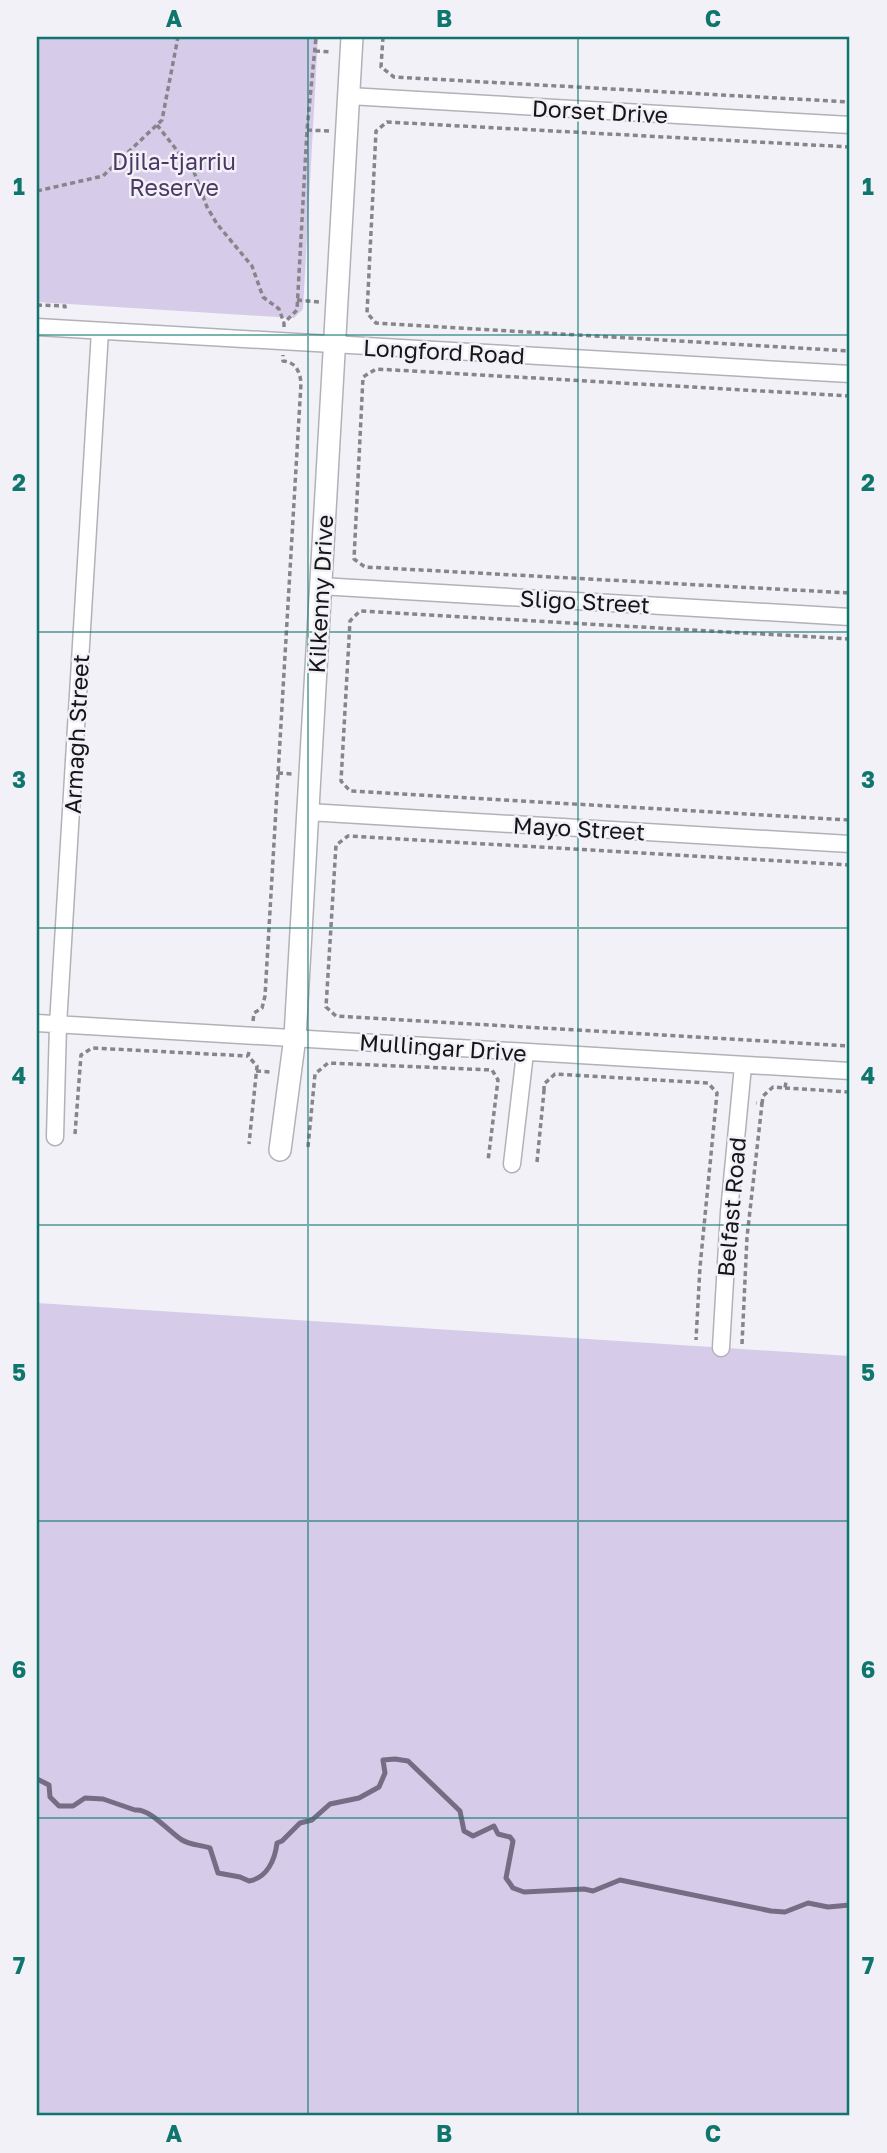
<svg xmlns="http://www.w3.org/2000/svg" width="887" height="2153" font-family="'Golos Text',sans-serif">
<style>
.green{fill:#d6cbe8}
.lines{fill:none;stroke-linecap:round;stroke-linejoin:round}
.stream{stroke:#766d84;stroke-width:5}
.minor-casing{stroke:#b3b1b8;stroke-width:19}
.tertiary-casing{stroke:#b3b1b8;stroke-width:24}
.path{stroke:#87858b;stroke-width:3.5;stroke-dasharray:5 3.5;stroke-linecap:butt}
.minor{stroke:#fff;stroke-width:16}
.tertiary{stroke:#fff;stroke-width:21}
.grid{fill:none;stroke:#0f766e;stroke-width:2;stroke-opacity:0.55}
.labels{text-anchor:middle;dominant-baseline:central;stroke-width:5;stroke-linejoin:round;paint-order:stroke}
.street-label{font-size:23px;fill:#161518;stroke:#f3f1f8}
.park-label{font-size:23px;fill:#4b3865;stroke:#f3f1f8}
.neatline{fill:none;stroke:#0f766e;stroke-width:2.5}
.grid-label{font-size:23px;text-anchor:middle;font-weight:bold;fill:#0f766e}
</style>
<rect width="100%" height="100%" fill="#f3f1f8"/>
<path class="green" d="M37 37H318L303 309 294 318 37 302Z
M37 1303 850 1356V2116H37Z"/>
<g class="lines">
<path class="stream" d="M37 1779 49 1785 50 1797 59 1806H73L85 1798 103 1799 135 1810C150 1808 169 1832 182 1840 190 1845 202 1845 210 1848L218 1873 240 1877 249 1881C267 1878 275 1860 277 1843L282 1841 300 1823 312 1820 330 1804 359 1798 379 1787 385 1773 383 1760 395 1759 408 1761 460 1811 464 1831 473 1836 494 1826 498 1834 510 1837 513 1841 506 1878 513 1888 524 1892 584 1889 593 1891 620 1880 771 1911 785 1912 808 1903 828 1907 850 1905"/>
<defs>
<path id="minor" d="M349 96 850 125
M37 327 850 374
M320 586 850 617
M308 812 850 844
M37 1023 850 1071
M55 1137 58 1025 100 331
M512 1164 525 1053
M721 1348 729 1212 743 1066"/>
<path id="tertiary" d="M280 1150 295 1037 352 37"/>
</defs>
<use href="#minor" class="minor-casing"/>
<use href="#tertiary" class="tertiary-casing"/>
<path class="path" d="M383 37 381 67 394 77 850 102
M315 51 332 52
M157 125 194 172 207 207 217 224 252 266 263 297 279 309 284 323
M307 130 329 131
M850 147 387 122 376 131 367 313 376 323 850 351
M37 191 103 176 162 120 178 37
M297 300 320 302
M37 305 65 306V311
M284 327V323L297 310 307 130 316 37
M850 396 376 369 363 377 354 559 365 567 850 593
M850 639 360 611 350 621 341 781 350 791 850 820
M278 773 293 774
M850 865 348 836 336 845 326 1007 336 1016 850 1046
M253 1021 254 1013 262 1008 265 996 301 383C300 372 296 362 283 361V355
M249 1052 248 1056 257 1066 249 1144
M256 1071 271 1072
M785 1088 850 1092
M544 1091V1084L555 1074 708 1083 717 1093 700 1267 696 1340
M762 1104 763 1096 773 1087 785 1088 786 1082
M75 1134 81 1055 92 1048 248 1056
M308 1147 315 1074 328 1063 492 1070 498 1080 488 1161
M537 1162 544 1091 541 1090
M742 1344 747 1237 762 1104 756 1103"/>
<use href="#minor" class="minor"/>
<use href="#tertiary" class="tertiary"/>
</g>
<path class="grid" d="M308 37V2116M578 37V2116M37 335H850M37 632H850M37 928H850M37 1225H850M37 1521H850M37 1818H850"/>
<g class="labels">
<g class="street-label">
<text transform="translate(600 111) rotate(3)">Dorset Drive</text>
<text transform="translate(444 351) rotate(3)">Longford Road</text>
<text transform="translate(320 594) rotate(-87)">Kilkenny Drive</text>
<text transform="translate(585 601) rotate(3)">Sligo Street</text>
<text transform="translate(76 734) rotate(-87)">Armagh Street</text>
<text transform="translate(579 828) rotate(3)">Mayo Street</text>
<text transform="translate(443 1047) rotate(4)">Mullingar Drive</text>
<text transform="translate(731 1207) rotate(-85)">Belfast Road</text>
</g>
<g class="park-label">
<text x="174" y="161">Djila-tjarriu<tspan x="174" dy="26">Reserve</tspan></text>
</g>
</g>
<rect width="887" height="2153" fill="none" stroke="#f3f1f8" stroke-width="77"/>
<rect x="38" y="38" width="810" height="2076" class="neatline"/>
<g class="grid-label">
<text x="174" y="27">A</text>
<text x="444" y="27">B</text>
<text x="713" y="27">C</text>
<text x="19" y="195">1</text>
<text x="868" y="195">1</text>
<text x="19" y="491">2</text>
<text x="868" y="491">2</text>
<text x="19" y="788">3</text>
<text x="868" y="788">3</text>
<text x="19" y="1084">4</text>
<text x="868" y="1084">4</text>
<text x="19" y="1381">5</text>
<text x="868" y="1381">5</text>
<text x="19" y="1678">6</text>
<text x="868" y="1678">6</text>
<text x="19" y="1974">7</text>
<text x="868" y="1974">7</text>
<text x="174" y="2142">A</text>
<text x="444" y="2142">B</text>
<text x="713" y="2142">C</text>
</g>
</svg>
